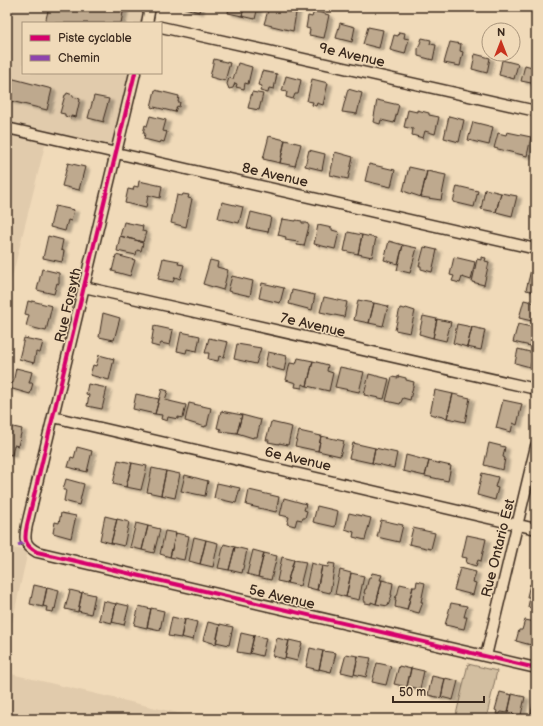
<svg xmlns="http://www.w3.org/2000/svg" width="543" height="726" font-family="'Balsamiq Sans',sans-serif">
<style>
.built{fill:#e1cbac}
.green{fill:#d2bea0;stroke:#86745f}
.building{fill:#bea98e;stroke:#3b2a1e;filter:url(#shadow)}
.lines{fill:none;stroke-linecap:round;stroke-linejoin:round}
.minor-casing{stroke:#3b2a1e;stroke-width:13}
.minor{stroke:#f0dab9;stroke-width:10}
.quiet{stroke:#8e44ad;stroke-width:3;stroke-dasharray:6 3;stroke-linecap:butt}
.cycleway-casing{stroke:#f0dab9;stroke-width:6}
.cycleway{stroke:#d6006c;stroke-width:4}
.labels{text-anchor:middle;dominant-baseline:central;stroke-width:3;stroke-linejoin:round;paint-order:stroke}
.street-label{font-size:14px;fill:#3b2a1e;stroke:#f0dab9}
</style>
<defs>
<filter id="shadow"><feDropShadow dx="4.5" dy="2.5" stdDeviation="1" flood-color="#0004"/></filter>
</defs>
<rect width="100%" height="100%" fill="#f0dab9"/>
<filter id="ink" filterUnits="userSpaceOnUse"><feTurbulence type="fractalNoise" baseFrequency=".025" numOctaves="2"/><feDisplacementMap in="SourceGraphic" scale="8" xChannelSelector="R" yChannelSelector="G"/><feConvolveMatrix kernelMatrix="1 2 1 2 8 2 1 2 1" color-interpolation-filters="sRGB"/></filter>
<g filter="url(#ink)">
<path class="built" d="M7 7H150L146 23H23V73H135L116 152 47 137 7 297Z
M7 547 28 551 7 645Z
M7 673 203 719H7Z"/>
<path class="green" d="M468 664 497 671 486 719H455Z"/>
<path class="building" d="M49 7H124L121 23H45Z
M181 7H200L199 12Z
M229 7H244L242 16 228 13Z
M244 7H258L255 19 242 16Z
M269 7H297L293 31 264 24Z
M314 11 329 15 324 38 309 35 310 29 306 28 308 16 312 17Z
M340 23 355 27 352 42 336 38Z
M368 27 383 30 379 48 363 44Z
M399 32 405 33 404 38 409 39 405 54 390 50 394 35 398 36Z
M422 38 431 40 430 44 436 45 433 60 418 56V49Z
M450 42 461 44 460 51 463 52 460 66 444 63Z
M475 54 490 58 487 73 472 69Z
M214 59 230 63 225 81 210 77Z
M502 60 518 64 514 79 499 75Z
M238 63 252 67 248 84 245 83 244 89 236 87 237 84 235 83 233 88 229 89 227 84 229 78 233 79Z
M525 65 536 68V84L521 81Z
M262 71 277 74 274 89 269 88 268 93 260 91 262 86 258 85Z
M286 76 301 80 298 94H295L293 99 286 97 287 92 282 91Z
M10 78 52 89 47 110 7 100V92Z
M312 79 328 83 323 105 317 103 316 106 312 105 313 102 307 101Z
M348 89 362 93 357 114 342 112Z
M155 90 179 96 178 102H180L179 107 177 106 175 112 154 107 153 108 151 107Z
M252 92 263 94 259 110 248 108Z
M67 93 73 95V97L80 99 76 117 71 116V118L65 116V114L60 113 65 95H66Z
M94 96 109 99 103 120 104 122 88 118Z
M377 100 399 105 394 123 381 120 380 124 373 122Z
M408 110 417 112V110L429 113V115L439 117 435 134 425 131 423 138 412 135 413 129 404 127Z
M150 116 166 120 163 131 167 132 164 142 161 141 160 143 144 139 145 133H143L145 125 147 126Z
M449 116 464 120 459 142 444 138Z
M473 122 493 127 489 145 468 140Z
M507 132 531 137 527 156 494 148 498 133 506 135Z
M269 136 285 140 280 163 263 159Z
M285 140 301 144 295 166 280 163Z
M309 150 325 154 322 170 305 166Z
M335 152 353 157 348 179 330 175Z
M68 163 85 167 79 190 62 186Z
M369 164 395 170 391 187 365 181Z
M409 167 427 171 421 197 403 191Z
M427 171 446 175 441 200 421 197Z
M139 181 162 186 160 198 148 195 146 208 125 203 128 189 133 190 134 186 138 187Z
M457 186 478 191 474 207 453 202Z
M485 189 501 193 496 212 481 209Z
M501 193 517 196 512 216 496 212Z
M183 194 189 195 188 198 192 199 186 227 171 223 177 195 182 196Z
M222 202 243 207 239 223 218 218Z
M55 206 74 210 71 221 68 220 65 231 50 227Z
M251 212 271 217 268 232 247 228Z
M282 219 296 221V220L302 221V223H307L309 226 304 246 297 245 298 242 285 240 286 237 278 235Z
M124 222 143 226 142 231 146 232 143 242 120 236Z
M318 225 332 228V230L339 232 335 249 314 244Z
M348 232 362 235 358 254 344 251Z
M362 235 376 238 372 257 358 254Z
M48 236 63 240 61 250 64 251 62 262 43 258Z
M120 236 139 241V242L143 243 141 251 137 250 136 255 117 251Z
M389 241 403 245 398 264 384 260Z
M403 245 417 248 410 273 397 270Z
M424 247 437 250 432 272 421 269V266H419Z
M116 255 135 260 130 276 112 271Z
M454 257 475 262 471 280 462 277 460 283 452 281 454 276 450 275Z
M481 257 486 258 485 261 489 262 484 285 472 282 477 259 481 260Z
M163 258 179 261 178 264 184 265 180 279 175 277 173 282 158 279Z
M210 260 218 262 217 267 228 270 223 290 203 284Z
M42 269 59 273V284L57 283 54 294 37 290Z
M531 270 536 272V292L526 290Z
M232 276 253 281 250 296 228 291Z
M262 283 284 288 280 303 259 298Z
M292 290 315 295 312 310 289 304Z
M324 297 347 302 344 317 320 312Z
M358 300 374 303 369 323 354 320Z
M524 300 536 303V322L519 318Z
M28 301 32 302V301L52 306 46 331 26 326 29 315 25 314Z
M374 303 388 306 383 326 369 323Z
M400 308 405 309 406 308 415 311 410 333 395 330Z
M103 313 120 318 114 340 99 337Z
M423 316 437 319 433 338 419 334Z
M437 319 451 322 446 341 433 338Z
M457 324 472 327 467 347 453 343Z
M518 324 536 328 535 347 513 342Z
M154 326 173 330 170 345 161 343 159 347 151 345Z
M472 327 485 330 481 350 467 347Z
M181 332 200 336 197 351 187 349 186 353 177 351Z
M24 338 43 342 40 353 36 352 34 363 19 359Z
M209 338 228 342 224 357 219 356 218 361 208 359 209 353H205Z
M237 344 261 348 256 364 234 359Z
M518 349 534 353 530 367 515 363Z
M268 352 287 356 284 371 265 366Z
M99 355 114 359 109 380 90 375 93 365 96 366Z
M298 358 313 361 307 386 302 384V388L295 387 296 383 286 380 290 363 296 364Z
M313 361 328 365 327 371 333 373 329 391 307 386Z
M340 367 364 372 359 392 335 387Z
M16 368 32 372 29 383H33L30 394 9 388 10 383H13Z
M369 374 389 379 384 399 364 395Z
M398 376 406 378V380L414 382 410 400 403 398 400 404 386 401 392 377 398 378Z
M88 384 107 388 102 409 87 406 89 395 86 394Z
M162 389 168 391 165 400 186 405 183 418 178 417V419L168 417 167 421 161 419 162 415 155 414Z
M435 390 453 394 447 418 430 414Z
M136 394 159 399 155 414 133 409Z
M453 394 470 398 465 422 447 418Z
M503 400 522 404 517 425 513 423 511 432 496 428Z
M189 403 211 408 207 426H205V427L185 421Z
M221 411 242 415 237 433 220 431 221 429 217 428Z
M242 415 261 420 257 437H253V438L237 433Z
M271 422 292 427 288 445 279 443V444L268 442 269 440H266Z
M9 426 22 429 18 446 14 445 12 455 7 454V432Z
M299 431 321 436 318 451 295 446Z
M321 436 344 441 340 456 318 451Z
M353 443 375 448 372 463 349 458Z
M489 443 505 447 503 457 505 458 503 470 484 465Z
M77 447 92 451 87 472 68 467 71 457 74 458Z
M375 448 397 453 394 468 372 463Z
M406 455 429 461 425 476 403 471Z
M118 460 132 463 126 487 113 484Z
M429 461 451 466 448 481 425 476Z
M132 463 147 466 141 490 126 487Z
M152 468 166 471 161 495 147 492Z
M166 471 180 474 175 498 161 495Z
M482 473 498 477 495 487 498 488 495 500 477 495Z
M185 475 208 481 205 496 181 491Z
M66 479 84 484 79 505 64 501 66 490H63Z
M217 483 240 488 236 503 214 498Z
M249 490 279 497 276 512 246 505Z
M284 498 306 504 304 510 307 511 305 518H303L302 520 297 519 295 526 287 524 289 517 280 515Z
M317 506 338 511 335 527 313 522Z
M61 513 76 516 71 538 53 533 55 522 59 523Z
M349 513 371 518 365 540 353 537 354 532 345 529Z
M105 516 117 519 111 543 100 540Z
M117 519 129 522 124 546 111 543Z
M381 520 403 525 399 542 377 537Z
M136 523 148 526 142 550 130 547Z
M148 526 160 529 154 553 142 550Z
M413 528 435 533 431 549 409 544Z
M165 531 176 533 170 557 160 554Z
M176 533 189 536 184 560 170 557Z
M467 535 486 539 481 561 478 560 476 566 466 563 467 558 462 557Z
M194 537 206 540 200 564 189 561Z
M206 540 218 543 213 567 200 564Z
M224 544 235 547 229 570 218 568Z
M235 547 247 550 242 573 229 570Z
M253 550 264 553 258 577 247 574Z
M264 553 277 556 271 580 258 577Z
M282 557 294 560 287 583 277 581Z
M294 560 306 562 300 586 287 583Z
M311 563 322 566 317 590 306 587Z
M329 563 335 564 330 593 317 590 322 566 328 567Z
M460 568 476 572 473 582 476 583 473 595 454 590Z
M340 570 351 573 346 597 335 594Z
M351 573 364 576 359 600 346 597Z
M372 573 382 575 380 580H382L376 604 371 602V604L365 603V601H364L365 593H364L365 589H366L369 577H371Z
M382 580 393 583 391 595H392L388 606 376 604Z
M417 581 425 583 421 602H423L419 613 407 610 413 587H416Z
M400 584 413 587 407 610 395 607 396 600H395L396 596H397Z
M530 584 536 586V609L528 607 530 597H527Z
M34 585 47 588 43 607 30 604Z
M47 587 59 590 55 609 54 608 53 612 46 611 47 607 43 606Z
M70 590 82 593 78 612 65 609Z
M82 592 95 595 91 614 78 611Z
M103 601 116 604 112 623 99 620Z
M116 603 129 606 124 625 112 622Z
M451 603 467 606 464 617H467L464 629 445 625Z
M139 606 151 609 147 628 134 625Z
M151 608 164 611 160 630 147 627Z
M172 617 185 620 181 638 168 636Z
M185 619 197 622 193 640 181 637Z
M525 620 536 622 535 646 516 641 519 630H522Z
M208 622 220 625 216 644 203 640Z
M220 624 233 627 229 645 216 642Z
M241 633 254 636 250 654 237 652Z
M254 635 266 638 262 656 250 653Z
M277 638 289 641 285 659 272 656Z
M289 640 302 643 297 661 285 658Z
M310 648 323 651 319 670 306 667Z
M323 651 336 653 331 672 319 669Z
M346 654 358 656 354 675 341 672Z
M358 656 371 658 366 677 354 674Z
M377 663 391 666 386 685 372 682Z
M399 666 411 669 407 687 394 684Z
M411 668 424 671 420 689 407 686Z
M432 676 445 679 441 698 428 695Z
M445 678 458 681 453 700 441 697Z
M500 692 512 695 508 713 501 712 500 714H496L497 711 495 710Z
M512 694 525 697 521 715H519L518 719 513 718 514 714 508 712Z
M534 700H536V719L530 718Z"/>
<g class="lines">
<defs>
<path id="minor" d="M147 23 150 7
M161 27 536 111
M135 73 27 525C24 539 24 545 37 552L536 668
M7 128 536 249
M84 287 536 389
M53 417 536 529
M486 656 536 446"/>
</defs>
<use href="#minor" class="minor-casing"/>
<use href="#minor" class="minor"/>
<path class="quiet" d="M18 545 26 542"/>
<defs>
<path id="cycleway" d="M135 73 27 525C24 539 24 545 37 552L536 668"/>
</defs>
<use href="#cycleway" class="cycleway-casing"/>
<use href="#cycleway" class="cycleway"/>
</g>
</g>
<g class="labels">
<g class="street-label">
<text transform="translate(352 55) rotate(13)">9e Avenue</text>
<text transform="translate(275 175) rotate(13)">8e Avenue</text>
<text transform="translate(68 305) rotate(-77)">Rue Forsyth</text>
<text transform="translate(313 325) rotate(13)">7e Avenue</text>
<text transform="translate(298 459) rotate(13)">6e Avenue</text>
<text transform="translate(498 548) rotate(-76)">Rue Ontario Est</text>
<text transform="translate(282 597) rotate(13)">5e Avenue</text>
</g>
</g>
<rect width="543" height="726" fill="none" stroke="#f0dab9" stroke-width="24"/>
<rect x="12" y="12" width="519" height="702" fill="none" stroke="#3b2a1e" stroke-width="1.5" filter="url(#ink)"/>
<rect x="22" y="22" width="140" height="52" fill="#f0dab9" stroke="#a8947b"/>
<rect x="30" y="35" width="20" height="6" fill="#d6006c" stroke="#a8947b"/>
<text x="58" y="42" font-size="12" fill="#3b2a1e">Piste cyclable</text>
<rect x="30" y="55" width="20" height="6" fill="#8e44ad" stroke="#a8947b"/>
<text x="58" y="62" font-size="12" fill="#3b2a1e">Chemin</text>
<g transform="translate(501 42)"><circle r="19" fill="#f0dab9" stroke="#a8947b"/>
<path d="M0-3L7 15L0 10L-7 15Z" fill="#c8321e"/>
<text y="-6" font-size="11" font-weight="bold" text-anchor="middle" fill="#3b2a1e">N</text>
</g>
<path d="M393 696v6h91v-6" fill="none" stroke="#3b2a1e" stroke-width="2"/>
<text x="399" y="696" font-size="12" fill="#3b2a1e" stroke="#f0dab9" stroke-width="3" paint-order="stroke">50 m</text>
</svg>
